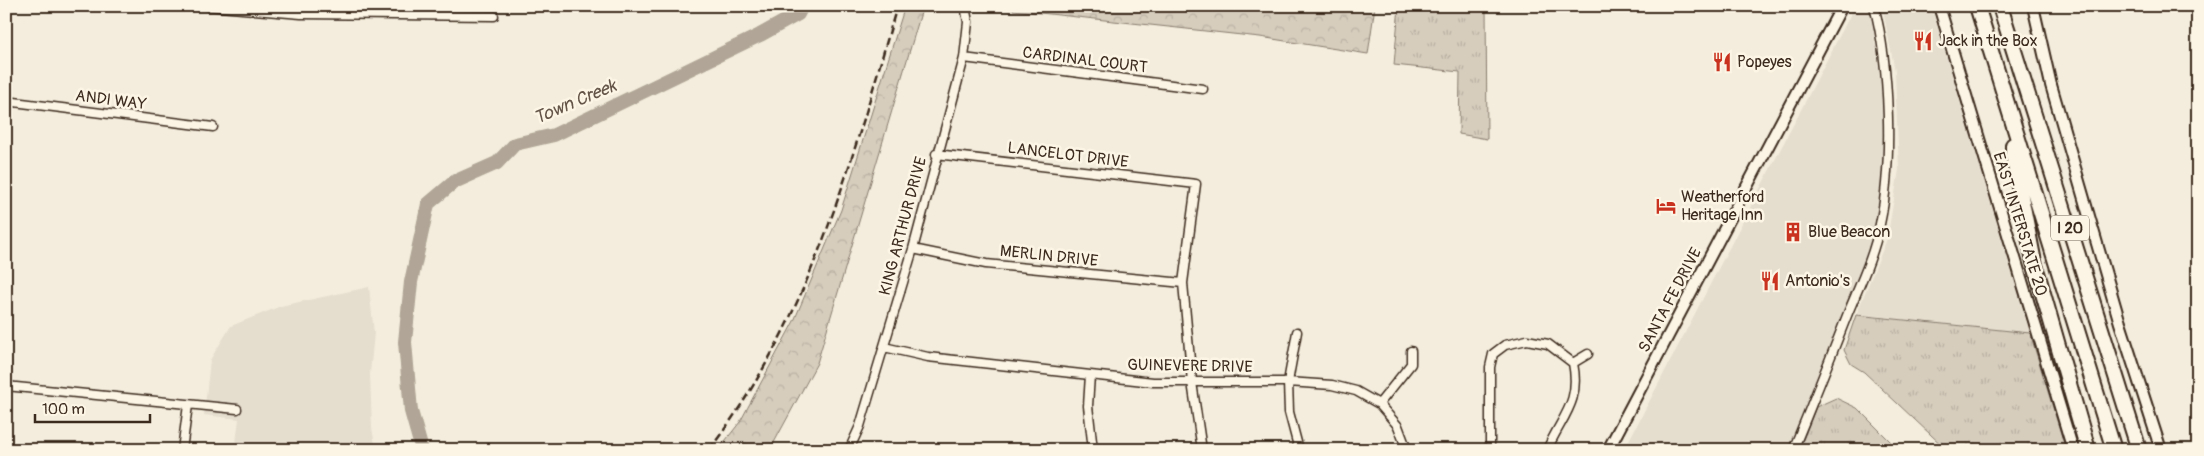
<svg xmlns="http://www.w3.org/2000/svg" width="2204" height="456" font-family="Pangolin,sans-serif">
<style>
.built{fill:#e5ddce}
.grass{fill:url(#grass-tufts);stroke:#887c6e}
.forest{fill:url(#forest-crowns);stroke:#887c6e}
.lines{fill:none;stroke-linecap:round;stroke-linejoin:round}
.river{stroke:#b0a596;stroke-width:14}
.street-casing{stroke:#3b2a1e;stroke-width:11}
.secondary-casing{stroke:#3b2a1e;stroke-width:14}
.highway-casing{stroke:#3b2a1e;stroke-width:18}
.street{stroke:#fcf5e5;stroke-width:8}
.secondary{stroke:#fcf5e5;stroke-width:10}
.highway{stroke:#fcf5e5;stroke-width:14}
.rail{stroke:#3b2a1e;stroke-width:2.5;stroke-dasharray:8 4;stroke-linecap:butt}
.labels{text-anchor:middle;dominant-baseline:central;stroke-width:5;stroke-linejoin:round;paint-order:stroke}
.shield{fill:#fcf5e5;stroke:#75675a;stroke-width:1}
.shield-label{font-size:15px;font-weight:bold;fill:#3b2a1e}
.poi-label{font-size:16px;fill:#3b2a1e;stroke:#fcf5e5;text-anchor:start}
.street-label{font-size:16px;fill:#3b2a1e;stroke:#fcf5e5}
.water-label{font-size:18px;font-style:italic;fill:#645548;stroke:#fcf5e5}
</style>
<defs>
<pattern id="grass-tufts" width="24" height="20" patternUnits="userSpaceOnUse" patternTransform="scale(1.25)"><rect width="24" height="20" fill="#d6cdbd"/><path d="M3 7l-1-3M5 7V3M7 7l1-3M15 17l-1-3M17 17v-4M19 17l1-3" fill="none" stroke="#b9b0a2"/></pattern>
<pattern id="forest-crowns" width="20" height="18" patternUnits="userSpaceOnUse" patternTransform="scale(1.25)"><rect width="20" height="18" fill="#d6cdbd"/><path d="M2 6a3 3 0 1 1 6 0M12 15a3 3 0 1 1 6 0" fill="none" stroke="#b9b0a2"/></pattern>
</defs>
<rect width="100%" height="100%" fill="#f4eddd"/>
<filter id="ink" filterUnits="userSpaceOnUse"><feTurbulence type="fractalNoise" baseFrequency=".02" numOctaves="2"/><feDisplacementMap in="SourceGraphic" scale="10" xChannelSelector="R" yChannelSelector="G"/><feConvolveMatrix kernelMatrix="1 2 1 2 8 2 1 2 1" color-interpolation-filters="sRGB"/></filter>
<g filter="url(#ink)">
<path class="built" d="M1855 6 1870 7 1885 109 1884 177 1879 211 1861 274 1787 450H1624Z
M1882 6H1931L2030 333 1856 315 1887 239 1899 170 1895 71Z
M369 287 374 333 370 374 372 428 376 450H235L239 419 204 415 210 360 231 326 281 306Z"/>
<path class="grass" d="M1399 6H1486L1487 139 1459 134 1460 72 1394 65Z
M1856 315 2030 333 2066 450H1947L1864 372 1851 364 1844 350Z
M1836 398 1857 408 1899 450H1799L1816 407Z"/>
<path class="forest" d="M905 6H923L817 363 770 450H718L740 422 794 321 841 210Z
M1013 6H1375L1368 54 1260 37 1013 10Z"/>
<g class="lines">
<path class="river" d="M422 450 411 411 405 342 411 282 428 204 454 182 497 163 515 144 554 135 760 35 798 14 802 6"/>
<defs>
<path id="street" d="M208 6 301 14 494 16
M964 58 1203 89
M6 101 213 127
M936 154 1196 184 1183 283 1192 382 1202 450
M913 249 986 264 1183 283
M1297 332 1288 382 1289 412 1299 450
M884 347 928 357 1153 382H1288L1332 385 1356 391 1379 404 1398 426 1407 450
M1573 363 1588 354
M1090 375 1088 406 1093 450
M6 386 237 409
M1379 404 1411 364V351
M182 450 188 405
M849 450 860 426 913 249 964 58 968 22 965 6
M1490 450V367L1493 354 1505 345 1527 340 1548 344 1573 363
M1547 450C1562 416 1581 403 1573 363
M1793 450C1812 404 1830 359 1848 313 1860 284 1874 255 1880 224 1893 163 1890 66 1874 6"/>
<path id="secondary" d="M1939 6 2073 450
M2033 6 2051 85 2120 323 2161 450
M1608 450 1842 6"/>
<path id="highway" d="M1977 6 2114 450
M2000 6 2139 450
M2013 145V156L2034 262 2088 450"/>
</defs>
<use href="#street" class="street-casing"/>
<use href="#secondary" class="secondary-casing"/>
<use href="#highway" class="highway-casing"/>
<use href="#street" class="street"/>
<use href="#secondary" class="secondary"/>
<use href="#highway" class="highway"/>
<path class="rail" d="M709 450C810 320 852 161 897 6"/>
</g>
</g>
<defs>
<symbol id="restaurant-bare" viewBox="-9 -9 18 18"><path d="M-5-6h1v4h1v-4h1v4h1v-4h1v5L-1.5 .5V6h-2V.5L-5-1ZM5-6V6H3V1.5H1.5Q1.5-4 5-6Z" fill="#c8321e" stroke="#fcf5e5" stroke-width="2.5" paint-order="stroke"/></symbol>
<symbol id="hotel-bare" viewBox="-9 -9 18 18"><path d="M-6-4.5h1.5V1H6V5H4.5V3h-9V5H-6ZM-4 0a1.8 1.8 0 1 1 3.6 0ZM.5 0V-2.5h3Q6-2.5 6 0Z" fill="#c8321e" stroke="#fcf5e5" stroke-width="2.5" paint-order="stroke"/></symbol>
<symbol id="building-bare" viewBox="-9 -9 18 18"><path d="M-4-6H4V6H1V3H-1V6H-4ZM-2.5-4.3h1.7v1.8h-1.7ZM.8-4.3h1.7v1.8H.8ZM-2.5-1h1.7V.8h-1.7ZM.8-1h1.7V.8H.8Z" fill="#c8321e" stroke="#fcf5e5" stroke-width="2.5" paint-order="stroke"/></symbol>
</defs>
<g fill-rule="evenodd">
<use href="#restaurant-bare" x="1909" y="27" width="28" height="28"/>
<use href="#restaurant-bare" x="1708" y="48" width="28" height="28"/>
<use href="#hotel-bare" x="1652" y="192" width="28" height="28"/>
<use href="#building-bare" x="1779" y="218" width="28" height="28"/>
<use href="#restaurant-bare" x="1756" y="267" width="28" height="28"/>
</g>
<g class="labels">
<rect class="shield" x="2051" y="215.5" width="38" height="25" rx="4"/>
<g class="shield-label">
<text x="2070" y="228">I 20</text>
</g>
<g class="poi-label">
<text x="1938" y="41">Jack in the Box</text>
<text x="1737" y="62">Popeyes</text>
<text x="1681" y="197">Weatherford<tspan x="1681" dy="18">Heritage Inn</tspan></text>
<text x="1808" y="232">Blue Beacon</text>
<text x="1785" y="281">Antonio's</text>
</g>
<g class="street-label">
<text transform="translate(1085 60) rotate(7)">CARDINAL COURT</text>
<text transform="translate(111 100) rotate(7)">ANDI WAY</text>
<text transform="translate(1068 155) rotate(7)">LANCELOT DRIVE</text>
<text transform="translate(2020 224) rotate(73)">EAST INTERSTATE 20</text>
<text transform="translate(903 226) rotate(-75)">KING ARTHUR DRIVE</text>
<text transform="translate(1049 256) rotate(6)">MERLIN DRIVE</text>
<text transform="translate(1670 300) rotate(-62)">SANTA FE DRIVE</text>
<text transform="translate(1190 366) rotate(1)">GUINEVERE DRIVE</text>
</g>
<g class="water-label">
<text transform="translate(575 102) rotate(-23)">Town Creek</text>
</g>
</g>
<rect width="2204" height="456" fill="none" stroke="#fcf5e5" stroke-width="25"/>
<rect x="12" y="12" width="2179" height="431" fill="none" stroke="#3b2a1e" stroke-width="2" filter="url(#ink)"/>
<path d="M35 414v8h115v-8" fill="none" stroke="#3b2a1e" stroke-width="2.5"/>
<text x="42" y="414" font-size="15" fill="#3b2a1e" stroke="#fcf5e5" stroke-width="4" paint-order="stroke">100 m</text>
</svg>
